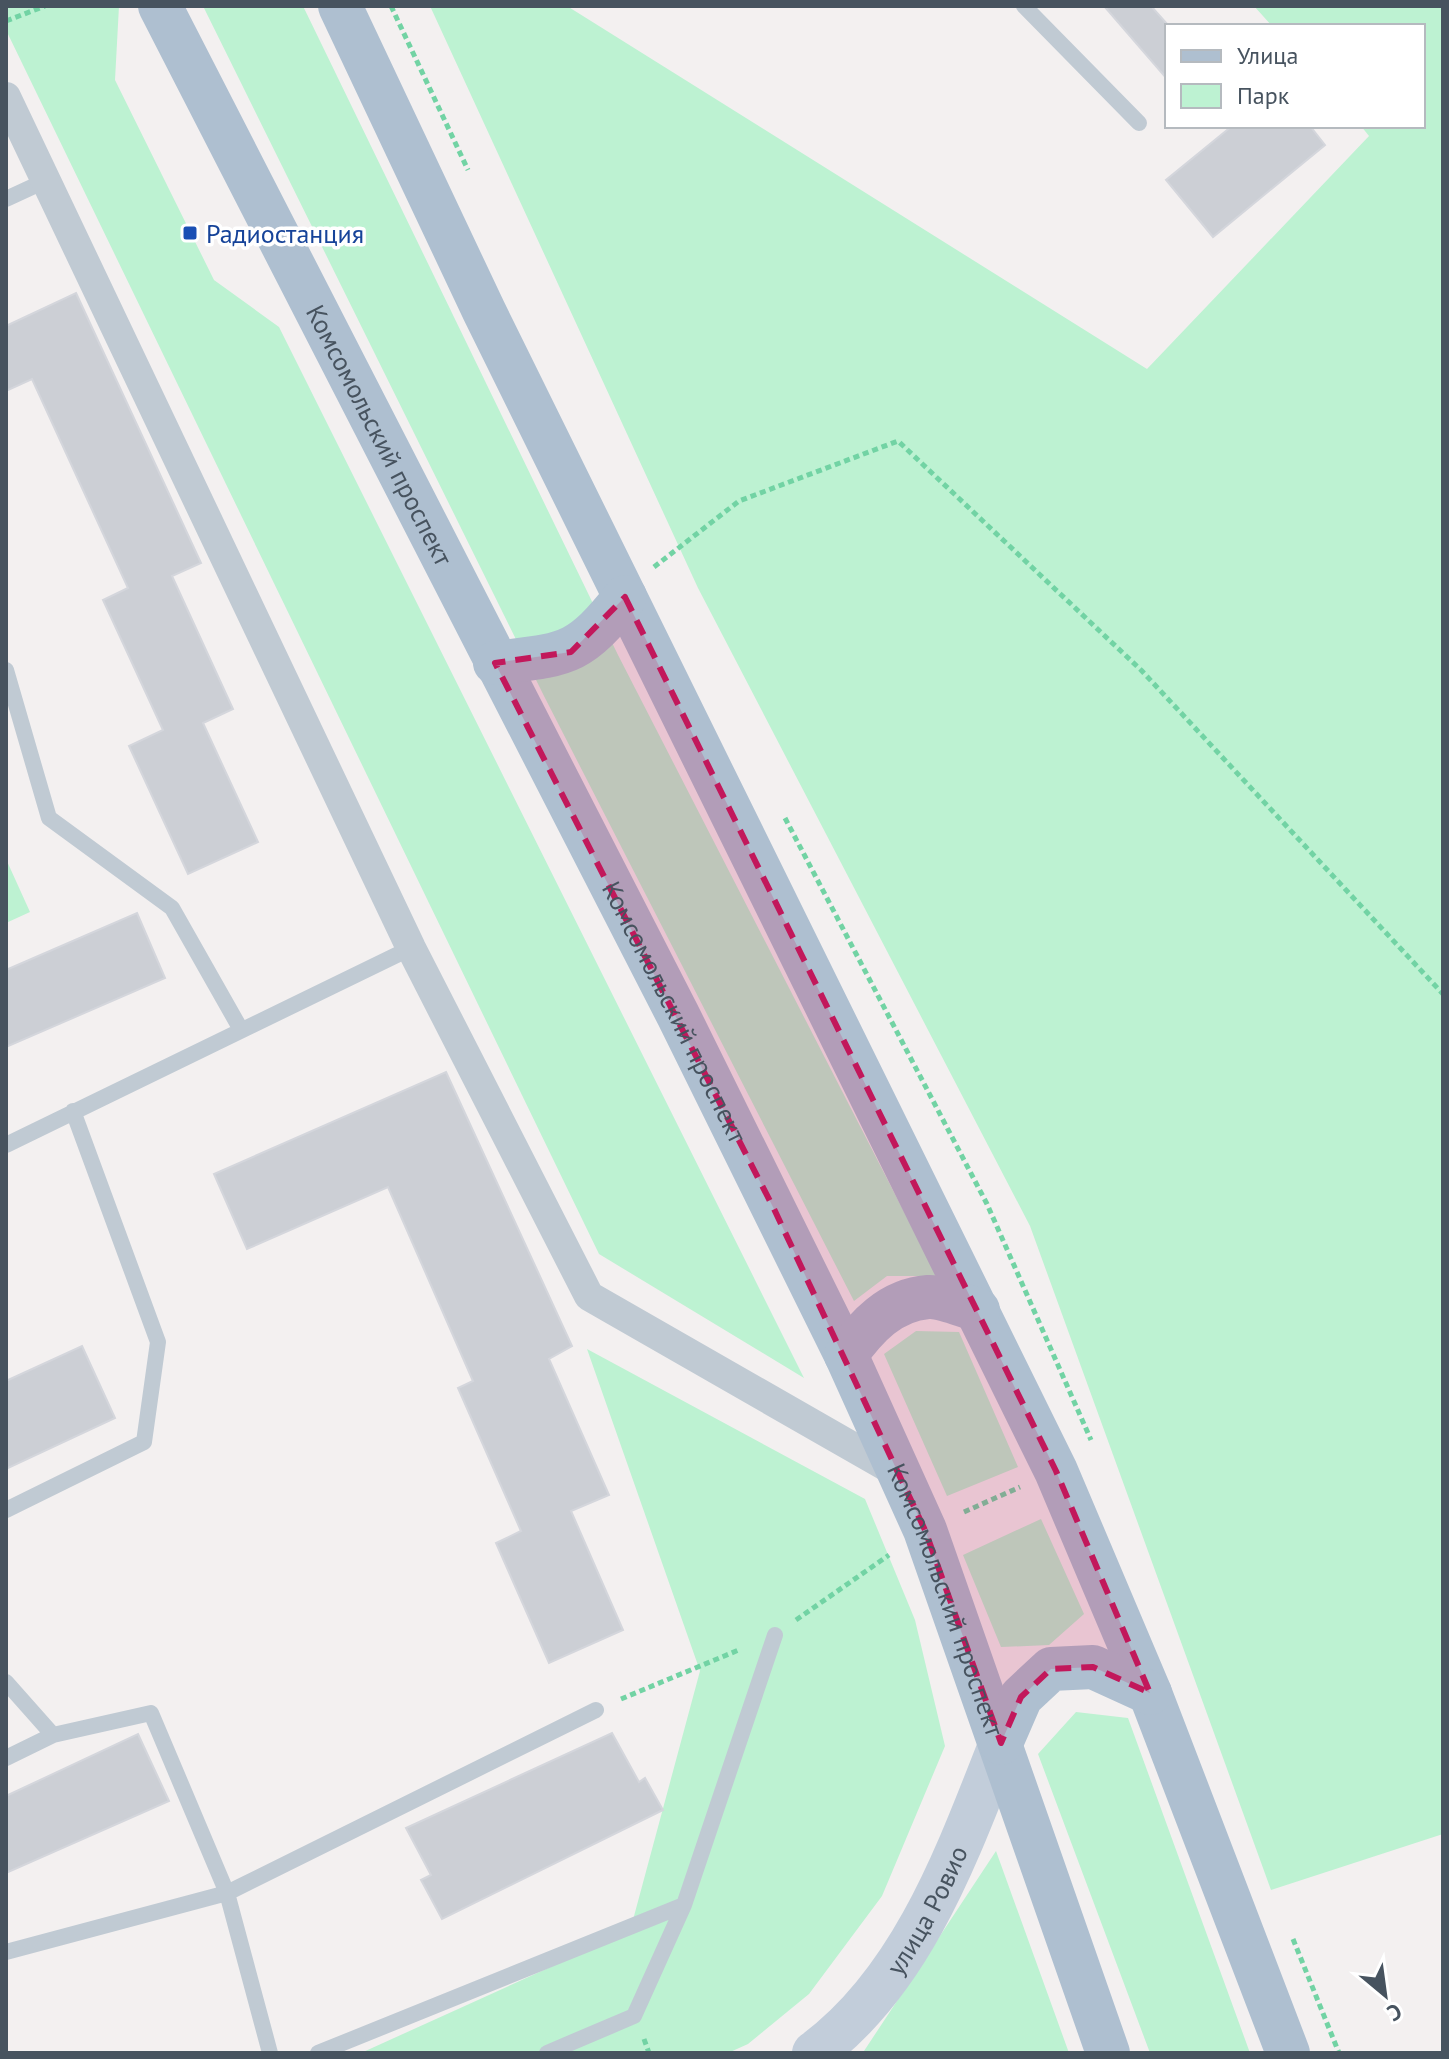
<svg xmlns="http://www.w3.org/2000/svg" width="1449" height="2059" font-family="'PT Sans',sans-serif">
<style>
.green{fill:#bdf2d2}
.building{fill:#cccfd5;stroke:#d4d6dc;stroke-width:2}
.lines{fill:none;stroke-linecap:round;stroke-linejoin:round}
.path{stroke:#72d3a4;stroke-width:5;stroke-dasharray:6 4;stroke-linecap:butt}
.lane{stroke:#c0cad3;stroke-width:16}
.street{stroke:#c0cad3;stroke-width:30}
.secondary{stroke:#c2cdda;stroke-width:44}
.primary{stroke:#aebfd0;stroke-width:44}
.marked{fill:#c2185b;fill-opacity:0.2;stroke:#c2185b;stroke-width:6;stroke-dasharray:16 10;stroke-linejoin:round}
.transit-dot{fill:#1a4fb4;stroke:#fff;stroke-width:3}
.labels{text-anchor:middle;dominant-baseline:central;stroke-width:7;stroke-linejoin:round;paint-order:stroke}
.transit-label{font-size:26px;fill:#164399;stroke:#fff;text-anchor:start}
.street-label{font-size:26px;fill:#47535f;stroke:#fff}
</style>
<rect width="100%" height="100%" fill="#f3f0f0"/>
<path class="green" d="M6 6H119L115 80 214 280 279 327 804 1378 599 1254 6 30Z
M203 6H303L618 655 937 1276H887L854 1301 544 696Z
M430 6H567L1147 369 1369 136 1361 126H1423V26H1272L1254 6H1443V1834L1271 1890 1030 1226 698 588Z
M6 859 30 912 6 923Z
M916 1331 959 1332 1018 1467 947 1496 884 1354Z
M587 1349 865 1499 915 1620 945 1746 882 1896 809 1994 748 2044 728 2053H361L630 1931 700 1671Z
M1041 1519 1084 1614 1049 1645 1001 1647 963 1555Z
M1076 1712 1128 1718 1250 2053H1150L1038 1754Z
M996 1851 1069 2053 864 2051Z"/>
<path class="building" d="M1104 6H1151L1169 26 1167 79Z
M1232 126H1310L1325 145 1213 237 1166 180Z
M76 293 201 563 172 576 233 709 203 723 258 842 188 874 129 746 163 730 103 600 128 588 32 379 6 391V326Z
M137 913 165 978 6 1047V970Z
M446 1072 572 1346 549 1359 609 1495 571 1511 623 1630 549 1663 496 1543 521 1531 458 1388 473 1381 388 1187 247 1249 214 1174Z
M82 1346 115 1418 6 1469V1381Z
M612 1733 639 1782 645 1778 663 1810 442 1919 421 1880 431 1875 406 1828Z
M138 1734 169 1801 6 1873V1796Z"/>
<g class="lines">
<path class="path" d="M391 6 468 170
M6 21 45 6
M654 567 739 501 898 441 1141 670 1443 994
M785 818 987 1204 1091 1440
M964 1512 1020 1487
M796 1620 889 1555
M621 1699 741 1649
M1293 1939 1339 2053
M644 2039 649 2053"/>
<path class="lane" d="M1024 6 1139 123
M6 199 45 181
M6 670 49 818 172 908 240 1028
M6 1145 411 948
M6 1510 144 1442 158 1342 73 1111
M6 1682 53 1735 151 1713 227 1893 270 2053
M6 1758 53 1735
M6 1952 227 1893 596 1710
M318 2053 684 1905
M547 2053 634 2016 684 1905 775 1635"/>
<path class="street" d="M6 97 411 948 589 1296 898 1473"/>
<path class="secondary" id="s1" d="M814 2053C913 1980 958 1852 1001 1743"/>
<g class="primary">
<path id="s2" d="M160 6 678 1015 846 1355 925 1530 1108 2053"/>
<path d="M340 6 484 311 1056 1471 1150 1693 1288 2053"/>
<path d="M495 663C568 654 578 656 625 597"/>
<path d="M846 1355C866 1327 890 1300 928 1297 942 1296 963 1306 978 1310"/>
<path d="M1001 1743 1021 1697 1051 1669 1093 1667 1150 1693"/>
</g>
</g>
<path class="marked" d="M625 597 1056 1471 1150 1693 1093 1667 1051 1669 1021 1697 1001 1743 925 1530 774 1209 495 663 571 652Z"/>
<rect class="transit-dot" x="182" y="225" width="16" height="16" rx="4"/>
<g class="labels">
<g class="transit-label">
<text x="206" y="233">Радиостанция</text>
</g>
<g class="street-label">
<text stroke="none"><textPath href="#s2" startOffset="482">Комсомольский проспект</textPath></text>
<text stroke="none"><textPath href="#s2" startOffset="1130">Комсомольский проспект</textPath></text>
<text stroke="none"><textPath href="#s2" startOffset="1778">Комсомольский проспект</textPath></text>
<text stroke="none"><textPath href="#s1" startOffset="184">улица Ровио</textPath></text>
</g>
</g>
<rect width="1449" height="2059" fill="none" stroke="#47535f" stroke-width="16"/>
<rect x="1165" y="24" width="260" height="104" fill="#ffffff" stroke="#b5babf" stroke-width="2"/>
<rect x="1181" y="50" width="40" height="12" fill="#aebfd0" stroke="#b5babf" stroke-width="2"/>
<text x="1237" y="64" font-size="24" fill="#47535f">Улица</text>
<rect x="1181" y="84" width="40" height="24" fill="#bdf2d2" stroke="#b5babf" stroke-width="2"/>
<text x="1237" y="104" font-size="24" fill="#47535f">Парк</text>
<g transform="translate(1385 1995) rotate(151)" stroke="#ffffff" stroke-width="6" paint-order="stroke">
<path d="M0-6L14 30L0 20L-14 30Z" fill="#47535f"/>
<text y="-12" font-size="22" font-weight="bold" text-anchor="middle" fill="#47535f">С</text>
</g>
</svg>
